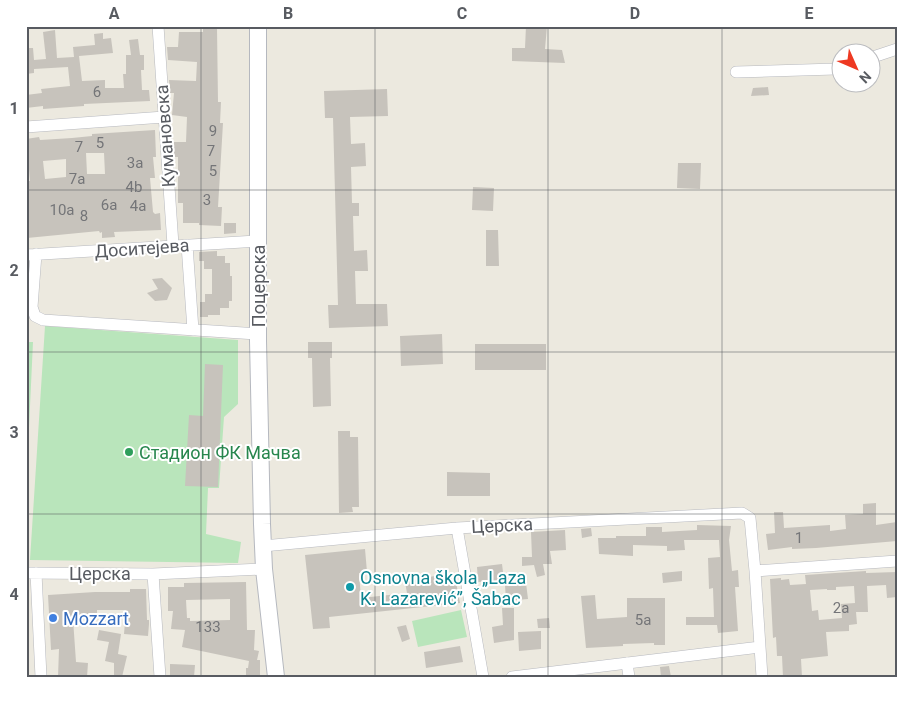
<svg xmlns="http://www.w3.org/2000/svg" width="923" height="703" font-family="Roboto,sans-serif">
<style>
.green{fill:#b9e5bb}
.building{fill:#c7c3bc;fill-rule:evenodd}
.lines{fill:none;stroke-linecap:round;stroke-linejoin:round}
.street-casing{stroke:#b7b9bf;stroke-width:12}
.secondary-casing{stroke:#b5b8bf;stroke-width:18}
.street{stroke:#fff;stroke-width:11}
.secondary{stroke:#fff;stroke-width:16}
.grid{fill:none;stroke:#585b61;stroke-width:1;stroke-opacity:0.55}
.leisure-dot{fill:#2e9e5b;stroke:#fff;stroke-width:2}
.culture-dot{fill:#0f9aa8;stroke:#fff;stroke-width:2}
.shop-dot{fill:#3f7fe0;stroke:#fff;stroke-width:2}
.labels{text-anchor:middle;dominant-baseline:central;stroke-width:4;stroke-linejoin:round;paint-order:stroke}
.number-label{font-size:15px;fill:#747578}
.street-label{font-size:18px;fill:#585b61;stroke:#fff}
.leisure-label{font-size:18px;fill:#27864d;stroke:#fff;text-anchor:start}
.culture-label{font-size:18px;fill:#0d838f;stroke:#fff;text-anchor:start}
.shop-label{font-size:18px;fill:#366cbe;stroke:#fff;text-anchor:start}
.neatline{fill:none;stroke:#585b61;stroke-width:2}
.grid-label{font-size:16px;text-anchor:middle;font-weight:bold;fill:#585b61}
</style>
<rect width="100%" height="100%" fill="#ece9df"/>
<path class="green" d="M45 326 238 340V404L224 417 219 488H208L206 534 241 542 238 563 30 560Z
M26 342H33L26 492Z
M461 610 467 637 418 647 412 621Z"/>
<path class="building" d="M526 26H547L545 49 562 50 565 63 512 61V48H525Z
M203 28H217L218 102H221L220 123H223L218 207H222L221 226 199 225V223H183V203H178V157H174V142H186L187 117 172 115 174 93H170L169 80 196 81 197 62 168 60 167 47H178L179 32H203Z
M55 30 57 58 74 57 73 47 95 45 94 34 103 33V39L111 38 113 53 79 56 82 81 105 80V88H124L123 74H126V55H131L129 40 138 39 140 55H144V70H141L142 90H149L150 101 84 104V106L43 109V106L26 108V95L42 93 41 89 70 86 68 67 34 69V73L26 74V48H33L34 60 46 59 43 32Z
M768 87 769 95 751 96 753 88Z
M387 89 388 116 350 117 351 144 365 143 366 166 351 167 352 203H359V216H353L354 251 367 250 368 271H355L356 304H387L388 326 329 328 328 305H338L333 118H325L324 91Z
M155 130 156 157H153L155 178H150L153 212 155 214 160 213 161 230 114 232 115 237 102 238V232L100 233 99 231 27 238 26 181H30L28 157 26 158V139L39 137 40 140 72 138 92 136V134ZM86 153H104L105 174H87ZM66 159V177L45 179 43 161Z
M678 163H701L700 189 677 188Z
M473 187 494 188 493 211 472 210Z
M224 223H236V233L224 234Z
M486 230H498L499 266H486Z
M217 251V256H225V263H230V276H232V301H229V308H220V315H208V317H200V302H205V294H212V269H204V261H199V252Z
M162 278 172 288 167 300 155 301 147 293 158 289 152 279Z
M442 334 443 364 401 366 400 336Z
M308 342H332V358H330L331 406 313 407 312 358H308Z
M475 344H546V370H475Z
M205 364 223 365 218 487 185 486 189 415 203 416Z
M338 431H350V437H358L359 507H352L353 512 339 513Z
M447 472 490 473V496H447Z
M876 503V525L897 522V541L816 548 792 549V547L768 550 766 534 775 533 774 512H783L784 528 830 525V531L846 529 845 515 863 514V504Z
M697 525 731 526 729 540 732 571 738 570 739 587H735L738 631 718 633 717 625H686V617H714L713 588 709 589 708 558 720 557 719 540H684L685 550 667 551V546L633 545V556L599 554 598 538H616V536H646V527H662V532L697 530Z
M591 528 592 536 582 538 581 529Z
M565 530 566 550 550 551 552 564H543L545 575 537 577 534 565 522 566V557H532L531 532Z
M365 549 367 572 359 573 361 598 407 593 405 582 454 572 460 603 329 617 330 628 313 629 305 555Z
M502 564 504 580 478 582 477 567Z
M682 571V581L663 583 662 573Z
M866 571V573L897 572V597L887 598 886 585 867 586 868 612H856L857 624 849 625V631L826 632 828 656 801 659 802 677H783L782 656H777L776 637 773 638 770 579 781 578V580L789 579 790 585 806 584 805 575ZM854 586 855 603 841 604 842 618 819 620 818 610 812 611 810 590 827 589V590H836V587Z
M246 582 247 630H255L254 650 259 651 257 660H260V677H246V668H248L249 661 182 647 185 630 171 629 173 611H168V587H184V583ZM230 599V620L190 621V618H187L186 600Z
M526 583 528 599 506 601 505 585Z
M130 589H146L147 620H149V624L148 636 124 634 126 610H97V617L73 619 76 662 88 663 87 677H58L59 649 51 650 48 595 95 592H130Z
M595 595 597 619 627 617V598H665V645H654V643L623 644V646L586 648 581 596Z
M502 608H514V640L494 643 492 627 503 625Z
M549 618 550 628H538L537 619Z
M406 625 410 639 402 642 397 627Z
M99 630 121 634 118 654 127 656 122 677H114V663L105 661 109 642 97 640Z
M541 631V649L519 651 518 632Z
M460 646 463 662 426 668 424 652Z
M170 664 195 665 194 677H170Z
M669 666 671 677H661L660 667Z"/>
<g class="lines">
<defs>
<path id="street" d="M158 26 173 245
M870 58 897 49
M736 72 835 69 840 68
M26 127 164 117
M187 245 193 330
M36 254 32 307 35 316 43 320 258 334
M26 255 258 241
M457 528 483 677
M263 546 457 528 742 513 750 518 755 571 762 677
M755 571 897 561
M26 573 153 574 264 569
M36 573 41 677
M153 574 160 677
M627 663 629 677
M512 677 760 647"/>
<path id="secondary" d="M258 26V341L262 524 264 569 276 677"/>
</defs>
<use href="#street" class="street-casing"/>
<use href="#secondary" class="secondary-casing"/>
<use href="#street" class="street"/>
<use href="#secondary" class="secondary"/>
</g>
<path class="grid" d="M201 26V677M375 26V677M548 26V677M722 26V677M26 190H897M26 352H897M26 514H897"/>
<circle class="leisure-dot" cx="129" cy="452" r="5"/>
<circle class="culture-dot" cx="350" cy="587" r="5"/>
<circle class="shop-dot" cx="53" cy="618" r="5"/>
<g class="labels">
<g class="number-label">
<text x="97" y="92">6</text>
<text x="213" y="131">9</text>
<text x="100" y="143">5</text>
<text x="79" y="147">7</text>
<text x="211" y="151">7</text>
<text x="135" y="163">3a</text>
<text x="213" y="171">5</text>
<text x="77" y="179">7a</text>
<text x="134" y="187">4b</text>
<text x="207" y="200">3</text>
<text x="109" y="205">6a</text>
<text x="138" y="206">4a</text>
<text x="62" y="210">10a</text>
<text x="84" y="216">8</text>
<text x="799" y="538">1</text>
<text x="841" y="608">2a</text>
<text x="643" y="620">5a</text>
<text x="208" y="627">133</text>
</g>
<g class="street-label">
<text transform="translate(165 136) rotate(-94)">Кумановска</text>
<text transform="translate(142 248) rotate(-4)">Доситејева</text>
<text transform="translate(258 286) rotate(-90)">Поцерска</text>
<text transform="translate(502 525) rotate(-3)">Церска</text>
<text x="100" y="573">Церска</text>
</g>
<g class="leisure-label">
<text x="139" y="452">Стадион ФК Мачва</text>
</g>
<g class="culture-label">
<text x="360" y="577">Osnovna škola „Laza<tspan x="360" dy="21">K. Lazarević”, Šabac</tspan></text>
</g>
<g class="shop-label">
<text x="63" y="618">Mozzart</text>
</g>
</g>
<rect width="923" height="703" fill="none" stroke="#ffffff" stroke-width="55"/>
<g transform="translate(856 68) rotate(135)"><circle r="24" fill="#ffffff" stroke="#bcbdc0"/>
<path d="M0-4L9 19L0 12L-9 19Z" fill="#ee3922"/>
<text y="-8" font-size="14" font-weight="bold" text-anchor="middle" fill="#585b61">N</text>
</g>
<rect x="28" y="28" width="868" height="648" class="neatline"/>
<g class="grid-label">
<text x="114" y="19">A</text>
<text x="288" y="19">B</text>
<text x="462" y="19">C</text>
<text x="635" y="19">D</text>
<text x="809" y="19">E</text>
<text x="14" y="114">1</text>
<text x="14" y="276">2</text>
<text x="14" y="438">3</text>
<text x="14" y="600">4</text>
</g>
</svg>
